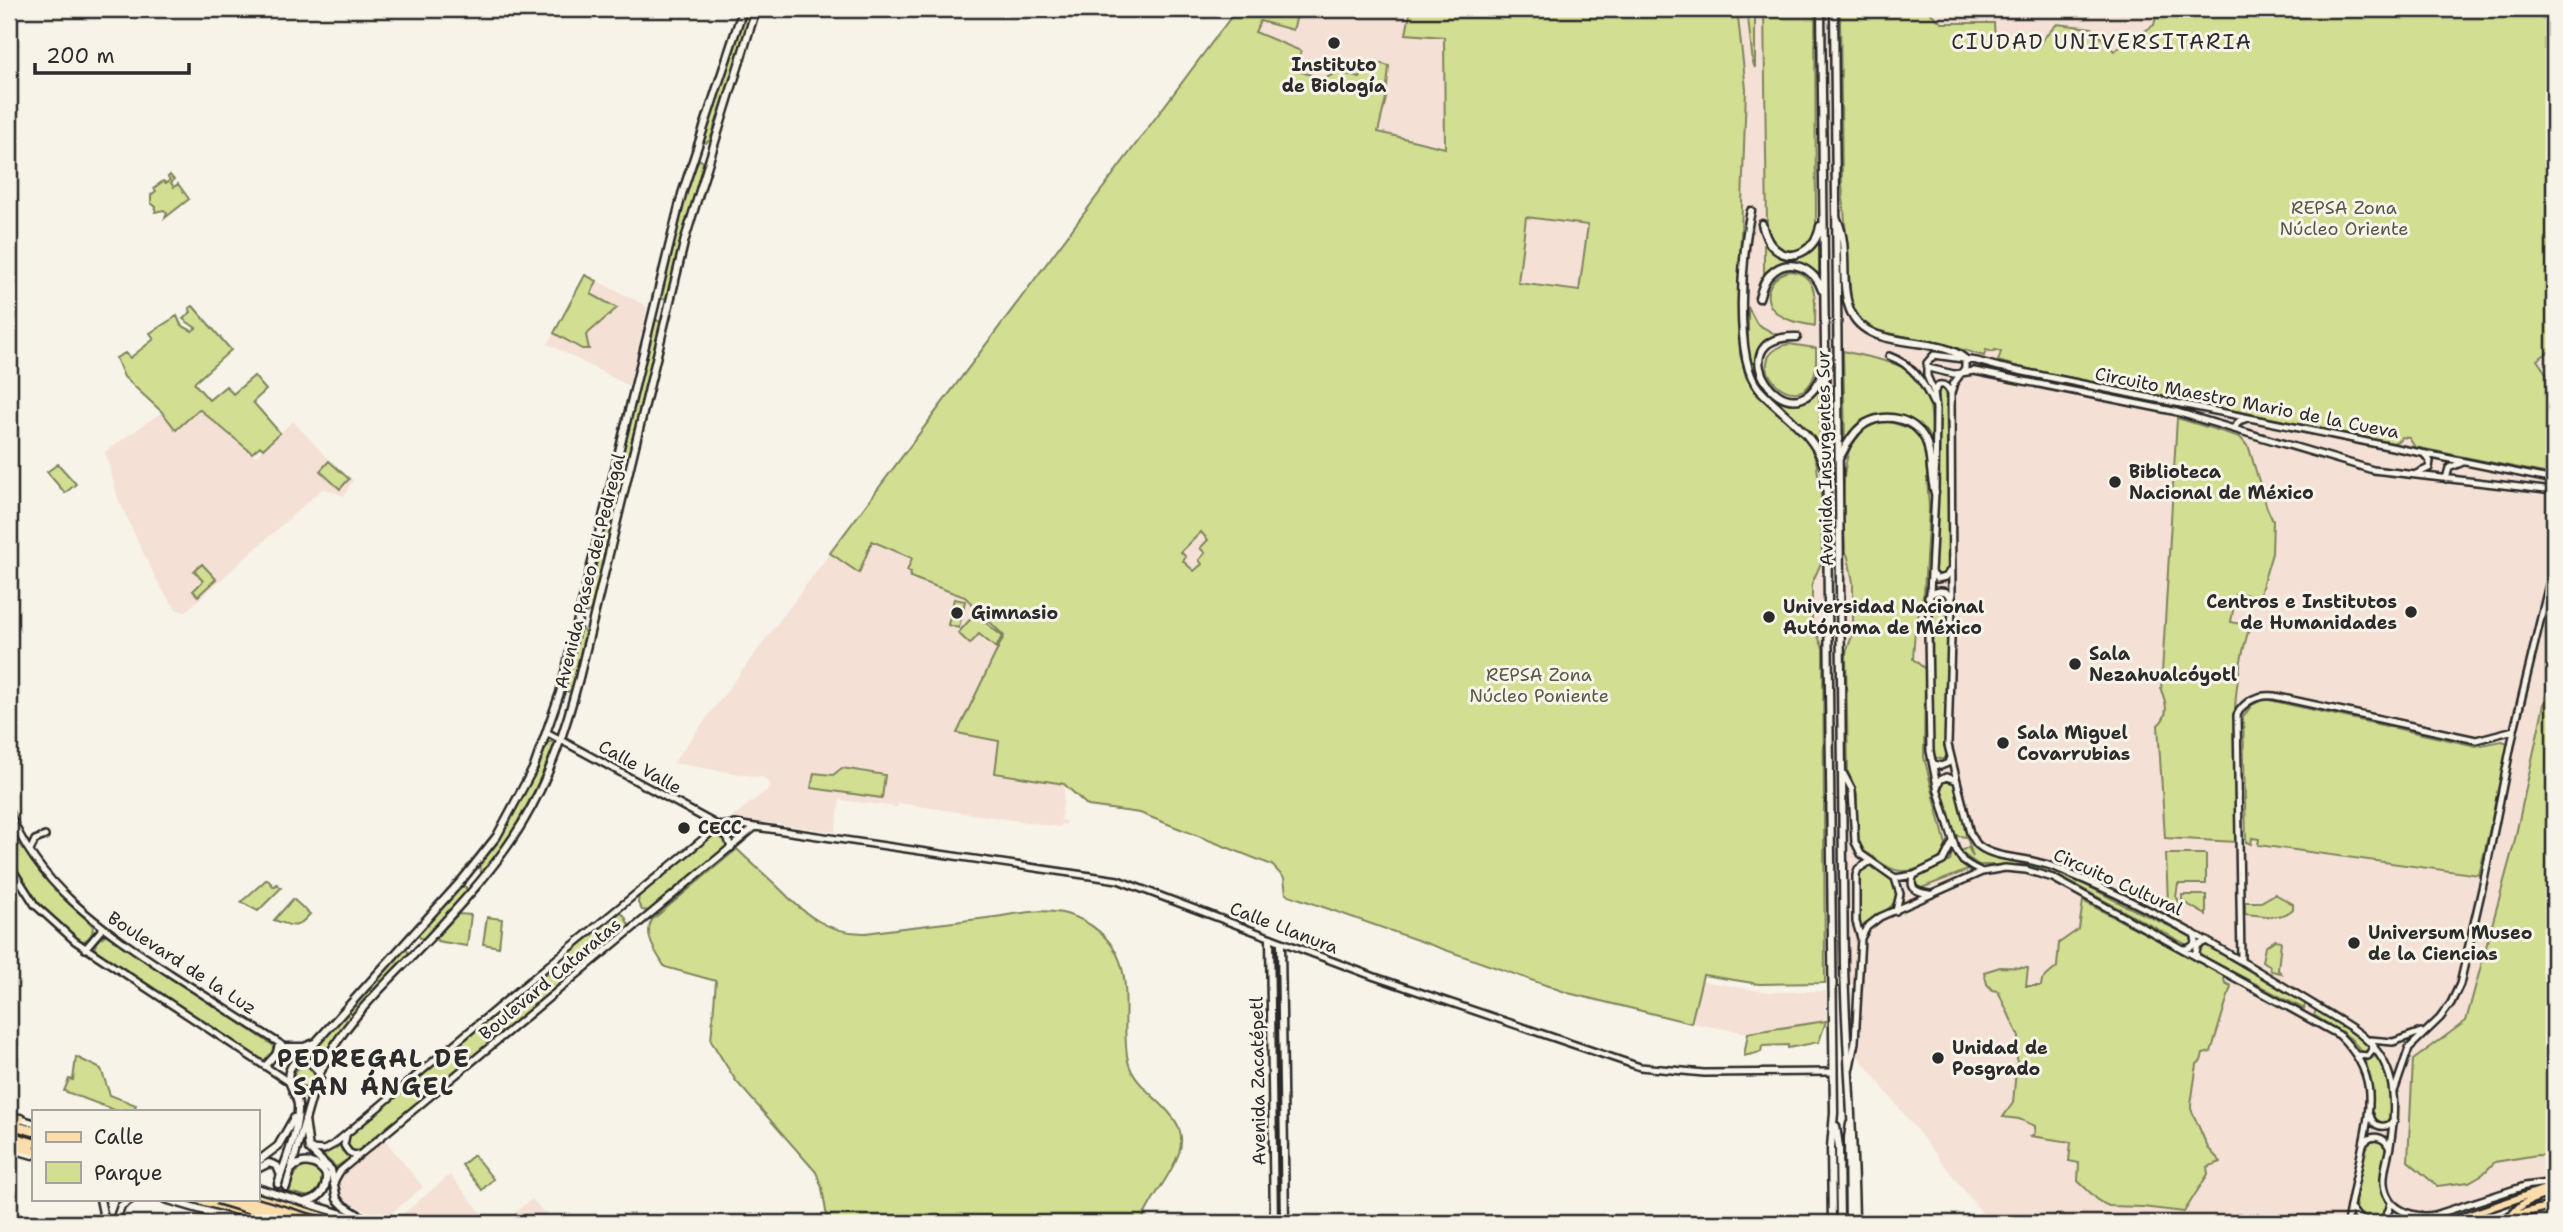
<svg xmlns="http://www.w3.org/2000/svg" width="2563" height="1232" font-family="'Shantell Sans',sans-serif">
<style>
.built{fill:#f4e0d4}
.green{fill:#d2de91;stroke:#7e845e;stroke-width:2;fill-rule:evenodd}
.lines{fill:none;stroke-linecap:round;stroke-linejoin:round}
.tertiary-casing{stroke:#2b2b2b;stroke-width:10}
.secondary-casing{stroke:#2b2b2b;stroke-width:11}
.primary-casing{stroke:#2b2b2b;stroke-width:11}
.motorway-casing{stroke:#2b2b2b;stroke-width:13}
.tertiary{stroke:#f7f3e8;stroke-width:5}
.secondary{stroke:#f7f3e8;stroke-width:6}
.primary{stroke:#fbddab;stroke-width:6}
.motorway{stroke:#fbddab;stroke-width:8}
.motorway-bridge-casing{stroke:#2b2b2b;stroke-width:13;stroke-linecap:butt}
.motorway-bridge{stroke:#fbddab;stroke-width:8}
.poi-dot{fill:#2b2b2b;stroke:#f7f3e8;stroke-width:2.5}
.labels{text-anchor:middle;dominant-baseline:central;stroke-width:6;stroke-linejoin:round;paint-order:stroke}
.poi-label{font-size:18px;font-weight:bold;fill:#2b2b2b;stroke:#f7f3e8;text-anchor:start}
.park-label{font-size:18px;fill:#555844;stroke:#f7f3e8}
.street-label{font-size:18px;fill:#2b2b2b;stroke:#f7f3e8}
.quarter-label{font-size:21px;letter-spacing:2px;fill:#2b2b2b;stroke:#f7f3e8}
.district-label{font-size:24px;font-weight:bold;letter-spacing:2px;fill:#2b2b2b;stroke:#f7f3e8}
</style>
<rect width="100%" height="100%" fill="#f7f3e8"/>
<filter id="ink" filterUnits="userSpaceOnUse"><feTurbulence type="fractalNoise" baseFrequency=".0143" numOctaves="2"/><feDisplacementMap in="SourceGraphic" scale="14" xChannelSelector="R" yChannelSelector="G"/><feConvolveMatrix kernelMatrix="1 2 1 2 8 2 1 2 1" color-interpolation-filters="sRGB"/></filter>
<g filter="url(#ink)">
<path class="built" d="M1237 9H2554V1180L2429 1223H1990L1858 1056 1861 984H1759L1703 975 1701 981 1768 992 1826 991V1021L1754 1034 1691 1023 1568 993 1286 894 1284 878 1272 865 1140 813 1088 806 1065 784 1061 820 1066 821V825L1061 824 1060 827 898 803 897 807 840 800 835 832 731 818 771 787 765 778 673 763Z
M585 275 643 304 647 308 629 386 548 344Z
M199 409 256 456 293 421 329 460 353 480 344 496 323 488 185 612 176 609 161 588 139 544 118 498 105 452 162 412 176 430Z
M385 1140 423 1187 383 1220 349 1202 340 1194 339 1185 345 1173Z
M450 1175 490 1223H398V1218Z
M532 1199 553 1223H502Z"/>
<path class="green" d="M746 9H754L710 140 706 143 703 140Z
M1237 9H1299L1293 30 1260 21 1255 32 1301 51 1295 70 1324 79 1332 75 1334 70 1360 78 1364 69 1379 63 1389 66 1386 98 1378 132 1445 148 1444 37 1406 34 1411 9H1737L1746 89 1739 291 1740 354 1746 377 1757 395 1797 429 1810 446 1816 460 1821 494 1822 561 1812 583V622L1823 648 1825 983 1759 984 1703 975 1691 1023 1568 993 1286 894 1284 878 1272 865 1140 813 1088 806 1064 784 995 773 999 741 957 733 1004 636 965 597 910 577 911 572 907 571 912 558 872 541 859 573 830 553ZM1526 217 1588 225 1579 291 1518 283ZM1201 532 1208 540 1200 548 1205 553 1199 560 1202 564 1194 571 1183 561 1186 557 1181 552Z
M1747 9H1755V68L1753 63Z
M1764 9H1815L1816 227C1811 259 1774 258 1767 226Z
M1840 9H1926L1942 23H1994L1995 40 2040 46 2042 40 2057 24 2092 28 2114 51 2154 25 2158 9H2524L2554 25V336L2553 349 2537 360 2552 382 2549 400 2554 406V475L2415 447 2409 438 2401 437 2400 440 2393 443 2019 367 1998 361 2001 352 1995 350 1993 352 1986 350 1984 356 1950 346 1875 330 1863 323 1856 313 1851 301 1842 183Z
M699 159 703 162 667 298 662 299 660 296 685 196Z
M170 175 174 180 171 183 174 187 178 184 189 199 165 218 167 213 164 210 155 212 156 207 151 203V195L156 191 154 188 163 181 166 183 170 180 168 177Z
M1819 242V274C1797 260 1784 254 1764 274V243C1778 264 1805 262 1819 242Z
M1791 271C1820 275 1815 304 1815 326 1801 323 1788 322 1777 313 1758 298 1771 274 1791 271Z
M585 275 597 281 591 294 617 308 586 335 589 349H582L554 333Z
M193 306 231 350 194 383 209 400 226 386 233 394 254 376 266 390 253 402 280 433 263 449 260 446 252 453 199 409 176 430 162 412 124 377 116 358 125 353 130 358 154 339 150 333 177 316 181 325 192 331 196 328 183 319 191 312 189 308Z
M1748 307 1757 324 1777 335C1757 349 1756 358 1757 382L1748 351Z
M657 320 661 323 628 456 624 457 621 454 654 321Z
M1789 344 1816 348C1816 357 1817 368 1814 376 1797 422 1734 357 1789 344Z
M1843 351C1862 356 1884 359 1903 367 1934 380 1933 423 1931 451L1923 430 1904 416 1885 414 1865 419 1845 439Z
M1946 388 1949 566 1947 572 1940 575 1934 570 1939 390Z
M1819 389 1820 447 1812 434 1775 398C1792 404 1805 402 1819 389Z
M2177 418 2240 437 2249 448 2267 508 2273 521 2272 553 2259 597 2236 593 2231 622 2250 626C2227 695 2235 770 2236 842L2165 838 2158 725C2170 715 2166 702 2161 690Z
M1883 420 1912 429 1922 441 1926 459 1929 508 1924 592 1915 630 1913 659 1925 669 1924 757 1947 849C1941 858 1936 862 1926 866 1894 879 1885 865 1860 848L1856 836 1857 794 1848 772 1846 653 1853 633V582L1848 557 1845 550C1844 517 1836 451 1863 428 1869 424 1877 422 1883 420Z
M329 461 349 479 340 489 320 471Z
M58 464 76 484 65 493 47 472Z
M621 468 625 472 591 610 586 613 583 609 617 469Z
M202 564 216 579 198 596 193 591 203 581 194 571Z
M1933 595 1947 596 1950 603 1946 757 1944 760 1934 757 1931 748Z
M954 599 965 601 959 628 948 625Z
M975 614 1002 636 996 648 979 634 970 644 958 633Z
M582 629 585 633 572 690 568 692 565 688 578 631Z
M2554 657V1156L2537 1155 2495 1162 2483 1174 2469 1182 2437 1186 2408 1161 2413 1060 2466 1021 2514 844Z
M2264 699 2476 746 2502 741 2508 743V751L2479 875 2258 845 2259 839 2252 838 2251 844 2246 842 2243 717 2252 705Z
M551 741 555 745C535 792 517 829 486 870L481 872 479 865 517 808 548 743Z
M842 768 885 775 882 798 811 788 814 773 833 775Z
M1946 779 1953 781 1968 835 1981 852 2037 864 2065 874 2122 904 2191 936 2192 942 2187 945 2062 878 2030 865H1979L1960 852 1968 847 1973 857 1967 837 1958 836 1953 833 1941 792V784Z
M718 832 723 835 730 845 650 911 642 910 638 903 639 895Z
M9 835 17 836 55 888 93 926C93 935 89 940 80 942L51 917 30 893 9 858Z
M737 849C751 863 767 876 781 890 805 915 829 934 866 933 906 927 947 923 987 918 1013 915 1040 907 1066 914 1089 920 1112 938 1120 961 1131 994 1121 1028 1128 1061 1136 1097 1193 1111 1179 1153 1170 1178 1150 1198 1141 1223H828L822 1188 816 1172 736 1081 711 1041 716 981 665 967C656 953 643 935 652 920Z
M1952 850 1968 870 1919 889 1914 885 1915 879 1950 861Z
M2166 854H2206V884H2178L2176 897 2178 899V910L2168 903Z
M1872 864 1893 877C1905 911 1881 909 1862 928L1859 925C1858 908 1850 869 1872 864Z
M267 879 274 887 277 884 281 888 258 911 241 902Z
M460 886 466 887V892L425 938H420L418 934Z
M2275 894 2293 904V909C2281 921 2261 915 2245 914V902H2261Z
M2182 895H2206V915L2182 901Z
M293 899 310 914C296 930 294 927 274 920Z
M2083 901 2223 974 2225 983 2231 986 2211 1052 2203 1054 2201 1061 2197 1064 2191 1104V1109L2208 1148 2221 1162 2207 1167 2208 1174 2184 1212 2142 1207 2109 1206 2100 1202 2078 1181 2079 1163 2069 1161 2071 1142 2031 1136 2035 1133V1126L2019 1119 2003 1117 2013 1103 2019 1037 1998 991 1992 990 1987 984 1984 972 2000 967 2028 968 2026 986H2041L2042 980 2057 967 2059 943 2079 929Z
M620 913 624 915 630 927 594 958 585 960 570 957 569 953Z
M458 914 471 915 467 946 437 941 436 937Z
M487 917 502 919 499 947 483 944Z
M107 934 274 1046 271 1055 264 1063 93 952 97 941Z
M2275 940 2281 941 2278 970 2281 973 2271 971 2269 965 2262 961 2265 947Z
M2207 944 2306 1001 2304 1009 2199 954 2197 949 2201 945Z
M402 950H407L409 955 336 1037 320 1064 307 1057Z
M554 974 565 975 567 979 363 1148 356 1151 350 1149 346 1141 349 1135 539 975Z
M2319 1009 2372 1047 2369 1053 2364 1054 2350 1038 2314 1015 2316 1010Z
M1826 1021 1819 1042 1788 1048V1045L1762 1046 1761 1052 1744 1056 1748 1033Z
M2377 1055 2391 1089 2392 1117 2384 1124 2373 1118 2372 1089 2366 1061Z
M76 1057 101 1069 110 1095 136 1105 134 1111H117L64 1091 69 1079 73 1080Z
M294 1077a11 11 0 1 1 22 0a11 11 0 1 1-22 0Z
M2372 1139 2381 1141 2386 1146 2380 1183 2388 1209 2378 1220C2373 1220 2366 1221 2362 1218 2346 1207 2362 1151 2372 1139Z
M340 1143 342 1151 351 1157 336 1167 323 1155Z
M474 1155 493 1179 482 1190 462 1165Z
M309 1166 321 1174C325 1185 320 1194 309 1197L289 1192 296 1169Z"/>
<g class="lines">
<defs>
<path id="tertiary" d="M2536 9 2554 19
M1889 356C1913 365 1923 381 1933 403
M1965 359V368L1954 383 1951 393 1952 602 1948 745 1970 833C1973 837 1975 843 1979 846 1994 858 2022 857 2040 863 2050 865 2060 869 2070 874 2166 913 2255 969 2344 1023 2395 1053 2399 1092 2390 1146 2388 1158 2383 1171 2384 1183 2386 1209 2412 1219 2435 1215L2525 1186 2554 1182
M1928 368 1954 374 1974 371 2173 411 2373 470 2554 491
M1934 392 1939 385C1945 384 1948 387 1951 393
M2234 429 2239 421 2248 418
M2416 474 2429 468 2430 461 2425 455
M2446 479 2449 468 2461 463
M1931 572 1937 579 1946 577 1949 572
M1928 597C1933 591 1939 590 1946 592L1951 599
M548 733 719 826
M1932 761 1934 764 1941 766 1948 763 1950 757
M1842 771 1852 790 1855 842 1861 854 1895 878 1914 875 1943 861 1953 841
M1938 786 1940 780 1946 777 1956 780
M9 811C38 888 106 931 171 974 207 997 243 1020 279 1043L301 1061
M719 826 735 824 1118 880 1375 977 1640 1067 1704 1073 1833 1072
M714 831 727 836 731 848
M30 851 35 840 45 836
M9 864 35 905 75 941 289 1082
M1914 875C1908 889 1917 892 1929 894
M1895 878 1900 894 1896 911
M1861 938 1856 922V875L1858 869 1871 861
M85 949 102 929
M2183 949C2193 949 2199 941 2193 933
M2197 957 2196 952 2198 945 2207 941
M2241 960 2237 715C2244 701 2258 694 2274 696L2476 740 2514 730
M2370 1040 2393 1042 2421 1032
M2357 1055 2368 1056 2374 1046
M265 1066 276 1054 279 1043
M1850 1067 1855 1042 1861 938 1867 927 1880 917 1982 872
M2395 1089 2409 1048 2440 1018 2451 1003 2460 984 2484 880 2514 730 2554 563
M2370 1115C2373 1127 2385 1130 2394 1121
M346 1136 344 1145C348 1152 350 1155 358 1155
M2364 1143C2372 1134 2384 1136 2389 1147
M310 1149 324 1150 333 1145 550 964 719 826
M334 1182 340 1171 754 828
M2350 1207 2359 1219 2375 1223
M2347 1223C2351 1198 2357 1174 2362 1149 2372 1102 2377 1072 2339 1035L2053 878 2026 870 2005 868 1982 872 1972 867 1963 861 1956 850 1938 791 1930 751 1928 633 1935 493 1936 409 1934 392 1927 376V363L1934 355 1977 361 1999 367 2554 480
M2375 1223C2385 1220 2389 1213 2391 1203"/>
<path id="secondary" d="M1821 9 1834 1113 1831 1147 1832 1223
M1834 9 1844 964C1846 1050 1854 1136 1855 1223
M1751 211C1742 248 1733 360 1759 389 1783 416 1813 431 1824 466
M1837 219C1850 248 1839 281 1850 310 1867 353 1935 333 1965 359
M1762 224C1764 232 1766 239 1771 245 1790 267 1817 249 1820 226
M1759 298C1762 289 1764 279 1772 273 1790 256 1815 269 1822 290
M1797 337C1713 335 1791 448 1822 375
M1840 457C1846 446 1852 434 1862 426 1883 410 1918 418 1927 444 1932 460 1930 477 1935 493
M1270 938 1274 1223
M1281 943 1285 1223
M283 1047H304L314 1043
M303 1061 316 1042 462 880 497 836 534 767 560 693 682 194 743 9
M320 1073C341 1023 389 981 426 942 461 904 497 866 523 822 550 777 566 727 579 678L685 239 756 9
M17 1118 33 1123
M305 1119 309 1149 331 1170 337 1199 344 1206 371 1223
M1836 1126 1839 1147 1840 1223
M9 1148 33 1155
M257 1162 278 1146 294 1118
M257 1169 269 1163 277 1166 280 1173
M292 1169C303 1158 319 1162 326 1175 327 1190 320 1199 305 1202
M278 1184C285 1160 299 1131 298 1105 297 1093 284 1081 290 1069 298 1052 318 1063 320 1078L314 1089 304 1092 293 1088
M286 1187 314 1089
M257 1188 362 1220
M100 1199 105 1223
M165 1199 246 1223
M115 1223 121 1206 131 1199
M1849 1223 1848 1138 1850 1124"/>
<path id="primary" d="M2446 1223 2554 1186
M2485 1223 2554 1205
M2501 1223C2514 1217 2512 1212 2522 1205 2531 1198 2544 1196 2554 1192"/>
<path id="motorway" d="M9 1118 20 1119
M9 1124 33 1131
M9 1136 33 1143
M9 1144 33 1151
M257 1198 343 1223
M197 1199 283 1223"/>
</defs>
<use href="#tertiary" class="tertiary-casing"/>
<use href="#secondary" class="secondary-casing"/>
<use href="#primary" class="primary-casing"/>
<use href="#motorway" class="motorway-casing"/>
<use href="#tertiary" class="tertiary"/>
<use href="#secondary" class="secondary"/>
<use href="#primary" class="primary"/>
<use href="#motorway" class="motorway"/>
<defs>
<path id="motorway-bridge" d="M217 1199 298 1223
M242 1199 324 1223"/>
</defs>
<use href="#motorway-bridge" class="motorway-bridge-casing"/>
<use href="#motorway-bridge" class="motorway-bridge"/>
</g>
</g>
<g class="poi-dot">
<circle cx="1334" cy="43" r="7"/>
<circle cx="2115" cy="482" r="7"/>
<circle cx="2411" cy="612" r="7"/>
<circle cx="957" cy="613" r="7"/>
<circle cx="1769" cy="617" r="7"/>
<circle cx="2075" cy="664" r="7"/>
<circle cx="2003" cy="743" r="7"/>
<circle cx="684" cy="828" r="7"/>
<circle cx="2354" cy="943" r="7"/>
<circle cx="1938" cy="1058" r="7"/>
</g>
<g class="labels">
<g class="poi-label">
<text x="1334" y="65" text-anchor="middle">Instituto<tspan x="1334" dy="21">de Biología</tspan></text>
<text x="2129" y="472">Biblioteca<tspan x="2129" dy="21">Nacional de México</tspan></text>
<text x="2397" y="602" text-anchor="end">Centros e Institutos<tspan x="2397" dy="21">de Humanidades</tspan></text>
<text x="1783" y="607">Universidad Nacional<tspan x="1783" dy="21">Autónoma de México</tspan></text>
<text x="971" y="613">Gimnasio</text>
<text x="2089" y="654">Sala<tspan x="2089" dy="21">Nezahualcóyotl</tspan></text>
<text x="2017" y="733">Sala Miguel<tspan x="2017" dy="21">Covarrubias</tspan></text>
<text x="698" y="828">CECC</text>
<text x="2368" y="933">Universum Museo<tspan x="2368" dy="21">de la Ciencias</tspan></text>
<text x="1952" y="1048">Unidad de<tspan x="1952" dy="21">Posgrado</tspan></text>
</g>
<g class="park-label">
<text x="2344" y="208">REPSA Zona<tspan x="2344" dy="21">Núcleo Oriente</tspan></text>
<text x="1539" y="675">REPSA Zona<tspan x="1539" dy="21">Núcleo Poniente</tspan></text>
</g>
<g class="street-label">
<text transform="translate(2247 403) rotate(11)">Circuito Maestro Mario de la Cueva</text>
<text transform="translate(1825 458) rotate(-91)">Avenida Insurgentes Sur</text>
<text transform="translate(590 571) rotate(-76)">Avenida Paseo del Pedregal</text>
<text transform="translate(640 767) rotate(29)">Calle Valle</text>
<text transform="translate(2118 882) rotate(24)">Circuito Cultural</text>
<text transform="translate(1284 928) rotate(21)">Calle Llanura</text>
<text transform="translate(182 963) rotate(33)">Boulevard de la Luz</text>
<text transform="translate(550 979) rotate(-40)">Boulevard Cataratas</text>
<text transform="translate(1258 1081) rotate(-91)">Avenida Zacatépetl</text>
</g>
<g class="quarter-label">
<text x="2102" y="42">CIUDAD UNIVERSITARIA</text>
</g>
<g class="district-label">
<text x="374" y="1059">PEDREGAL DE<tspan x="374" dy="28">SAN ÁNGEL</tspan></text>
</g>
</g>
<rect width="2563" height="1232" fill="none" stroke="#f7f3e8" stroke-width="35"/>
<rect x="18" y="18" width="2528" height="1197" fill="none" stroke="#2b2b2b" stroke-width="2.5" filter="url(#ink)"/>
<rect x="32" y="1110" width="228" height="91" fill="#f7f3e8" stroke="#a5a39c" stroke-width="2"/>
<rect x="46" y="1132" width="35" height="10" fill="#fbddab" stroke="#a5a39c" stroke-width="2"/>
<text x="94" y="1144" font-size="21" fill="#2b2b2b">Calle</text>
<rect x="46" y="1162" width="35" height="21" fill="#d2de91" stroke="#a5a39c" stroke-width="2"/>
<text x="94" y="1180" font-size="21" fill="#2b2b2b">Parque</text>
<path d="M35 63v10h154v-10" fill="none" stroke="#2b2b2b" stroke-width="3.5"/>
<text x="46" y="63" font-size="21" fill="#2b2b2b" stroke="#f7f3e8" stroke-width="5" paint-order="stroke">200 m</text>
</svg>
